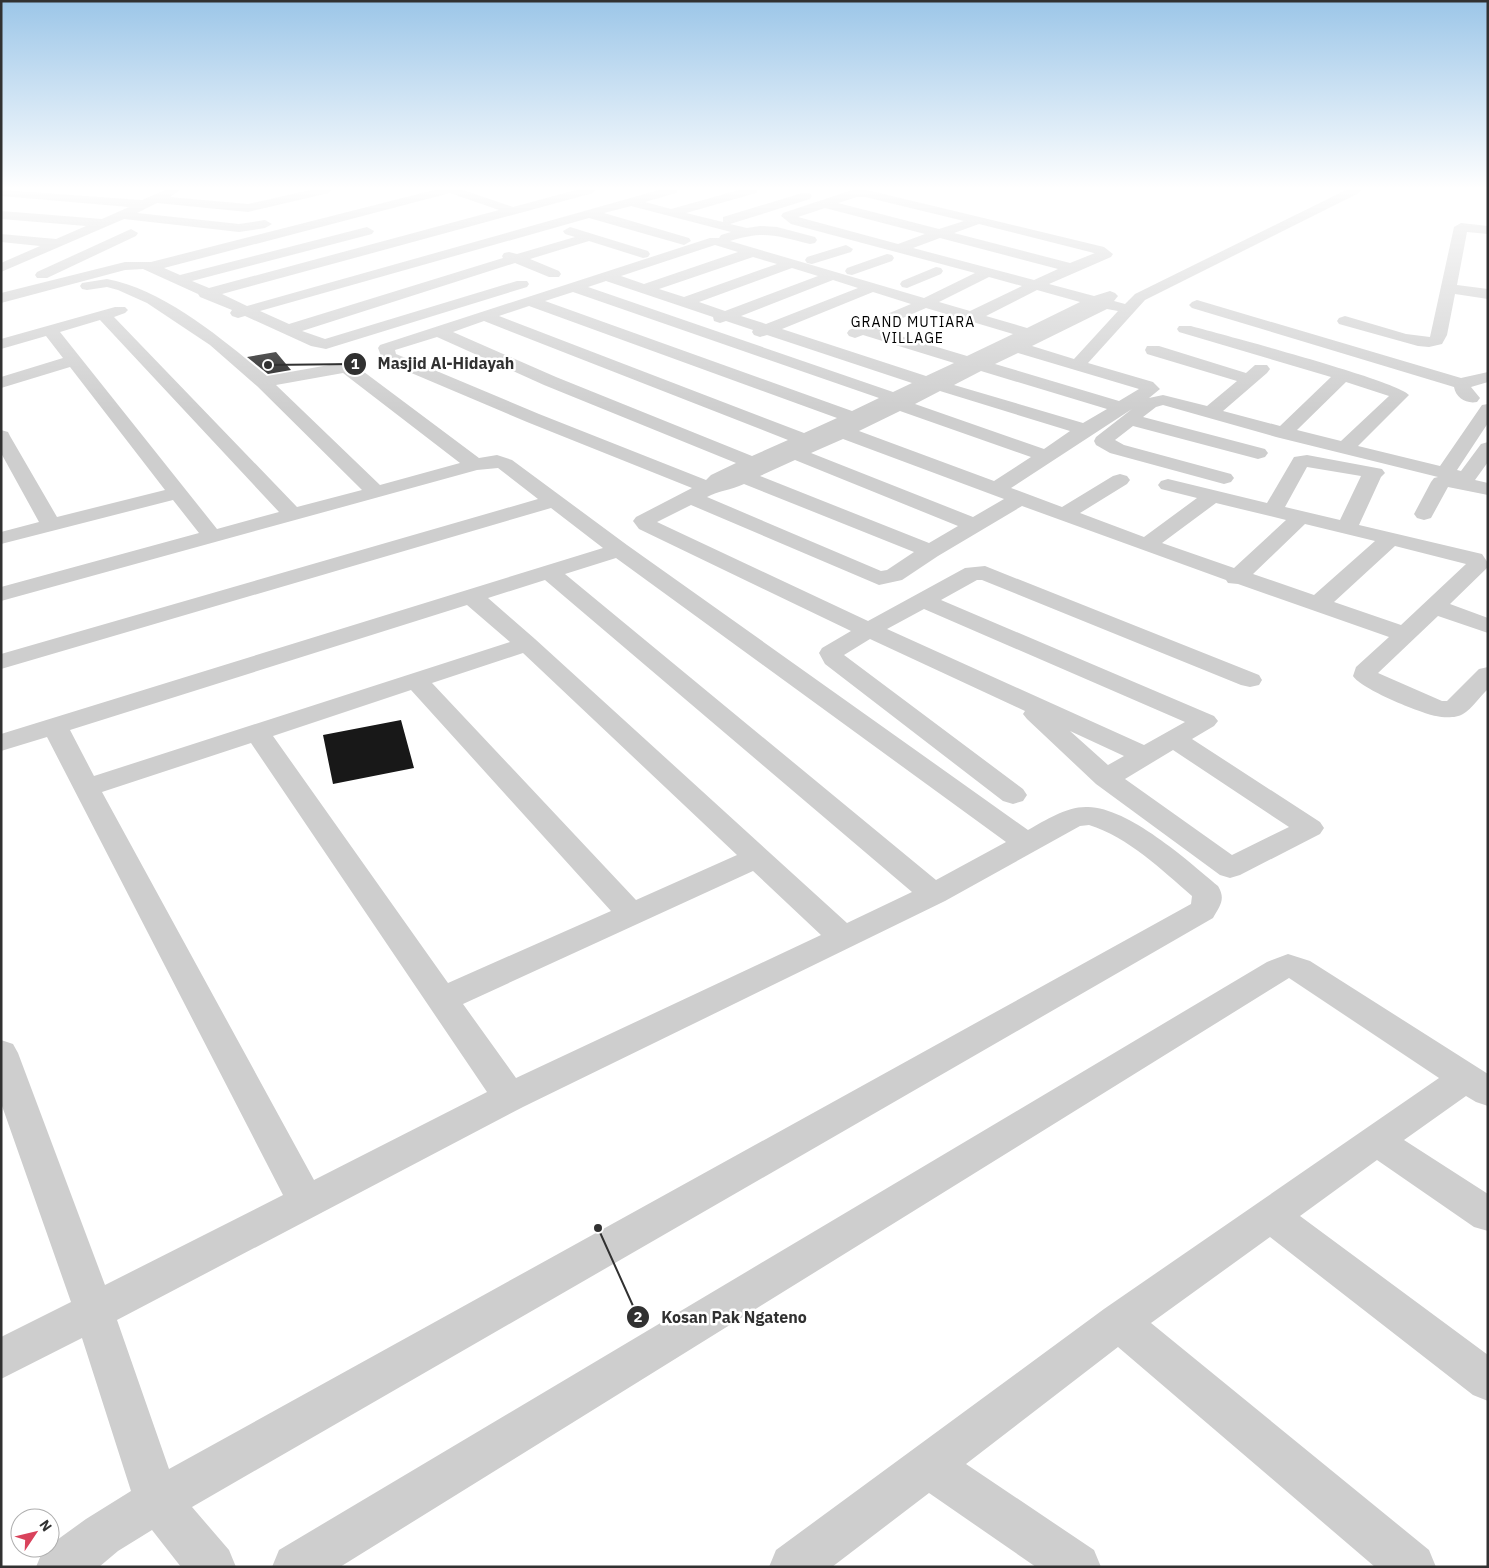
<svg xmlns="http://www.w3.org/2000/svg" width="1489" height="1568" font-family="'IBM Plex Sans',sans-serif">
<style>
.building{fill:#181818}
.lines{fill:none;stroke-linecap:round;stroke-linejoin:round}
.minor{fill:#cecece;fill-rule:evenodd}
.labels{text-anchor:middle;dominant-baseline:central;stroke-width:5;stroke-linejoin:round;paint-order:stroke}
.far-neighbourhood-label{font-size:14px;letter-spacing:1px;fill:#000;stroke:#fff}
.leader{fill:none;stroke:#313131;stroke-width:2}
.callout-dot{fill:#313131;stroke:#fff;stroke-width:2}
.mark-label{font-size:15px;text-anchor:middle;font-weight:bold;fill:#fff}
.callout-label{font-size:16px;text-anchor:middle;font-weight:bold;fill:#313131;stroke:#fff;stroke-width:5;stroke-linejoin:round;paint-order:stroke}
</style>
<rect width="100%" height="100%" fill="#fff"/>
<path class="building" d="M276 352 291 370 268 374 247 357Z
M401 720 414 768 333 784 323 735Z"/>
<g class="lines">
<path class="minor" d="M1 190 142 200 165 190H180L170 197 248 204 310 190H331L329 193 248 212 157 203 137 213 239 224 265 220 272 224 265 228 239 232 124 219 1 272V263L40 246 1 242V234L56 239 86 226 1 219V211L102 219 129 207 1 196Z
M434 190H463L513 207 576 190H595L593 193 222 294 247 306 659 190H678L676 193 645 202 671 209 739 190H758L756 193 686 213 723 222V217L802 193H810L812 196 810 199 730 224 747 228 760 226 777 227 815 237 817 240 815 243 810 244C777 236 765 230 730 241L924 298 975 273 791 224 781 216 783 213 852 190H867L1104 247 1113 254 1111 257 1049 284 1094 296 1110 291 1115 293 1118 296 1114 301 1125 304 1135 294 1346 190H1361L1359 193 1145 300 1088 363 1153 382 1160 389 1149 398 1163 395 1207 406 1237 381 1147 354 1145 350 1147 346H1159L1246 373 1255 365H1267L1270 369 1267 373 1223 411 1280 426 1331 377 1179 332 1177 329 1179 326H1191C1220 334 1399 381 1409 395L1358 446 1440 466 1482 405 1488 404V423L1457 470 1461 471 1481 444 1488 442V462L1475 480 1488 483V495L1448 487 1431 518 1424 520 1417 518 1414 514 1431 482 1434 478 1438 477 1276 437 1163 405 1156 407 1143 417 1265 449 1268 453 1265 457 1258 459 1133 426 1115 440 1124 445 1231 474 1234 478 1231 482 1224 484 1110 453 1096 445 1094 441 1096 437 1132 409 1011 488 1062 507 1113 476 1120 474 1127 476 1130 480 1127 484 1080 513 1144 537 1197 498 1161 489 1158 485 1161 481 1168 479 1267 503 1294 457 1307 455 1382 469 1385 473 1381 477 1359 525 1482 554 1488 563V567L1450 604 1488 618V633L1438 616 1378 673 1442 701H1447L1479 669 1488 667V689C1480 696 1472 709 1463 714 1457 718 1444 718 1436 716 1420 713 1361 689 1353 676L1356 667 1389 637 1238 584 1228 583 1226 580 1022 506 938 556 902 580 879 585 691 505 657 522 868 621 965 568 985 566 1259 675 1262 680 1259 685 1250 687 1241 685 982 580H977L941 600 1214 716 1218 721 1214 726 1192 739 1320 822 1324 828 1320 834 1240 875 1230 878 1220 875 1096 784 1027 719 1023 714 1025 711 870 639 844 655 1023 789 1027 795 1023 801 1013 804 1003 801 825 664 819 653 822 648 851 631 639 529 633 521 636 517 692 488 527 422 383 361 378 348 380 345 710 238H719L721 235 731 232 631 206 604 213 689 238 691 241 684 245 589 218 260 311 289 324 503 258 502 256 504 253 509 252 517 254 575 237 565 234 563 231 570 227 648 251 650 254 648 257 643 258 589 241 530 259 559 271 561 274 559 277H549L515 263 302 331 325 339 517 281H527L529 284 527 287 326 349 311 346 245 316 238 318 232 316 230 313 232 310 200 297 198 294 143 269 125 270 1 303V293L125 262H151ZM450 193 499 210 209 288 192 281 372 234 374 231 367 227 180 275 164 268ZM857 197H865L964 221 939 229 838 203ZM825 208 925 234 898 244 798 217ZM979 224 1094 253H1095L1070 263 954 233ZM940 238 1058 269 1034 280 913 248ZM715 245 738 252 644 284 621 276ZM753 257 777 264 684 297 659 289ZM792 268 818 276 725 311 699 302ZM989 277 1022 286 970 311 939 302ZM833 280 858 288 766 324 741 316ZM606 281 713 317 714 321 720 323 726 321 753 330 752 332 754 335 760 337 767 335 912 383 893 392 588 287ZM1037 290 1080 302 1027 328 986 316ZM573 292 879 398 852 411 545 301ZM873 292 911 304 849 330 847 333 849 336 855 338 863 335 954 363 926 376 782 329ZM529 306 837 418 804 433 499 316ZM926 308 1013 334 967 356 877 329ZM1107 309 1118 311 1074 359 1032 346ZM484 321 788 440 752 456 556 377 453 332ZM437 337 544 385 736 463 711 475 706 480 539 414 396 354 395 350ZM1018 353 1139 389 1119 401 995 364ZM981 371 1107 409 1083 423 954 385ZM1346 382 1389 396 1341 441 1297 430ZM940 391 1070 431 1044 449 915 404ZM900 411 1031 457 994 481 859 431ZM843 439 1004 499 973 517 811 453ZM795 460 958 526 929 543 760 476ZM1307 467 1361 476 1340 520 1285 507ZM744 484 914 552 887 570 881 571 707 497C718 491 731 490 744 484ZM1216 503 1286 520 1234 568 1162 543ZM1305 524 1375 541 1314 595 1253 574ZM1395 546 1466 564 1401 625 1334 602ZM924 609 1185 722 1144 745 887 629ZM1070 731 1124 756 1108 765ZM1173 750 1289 827 1232 855 1125 779Z
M1461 223 1488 226V234L1467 232 1457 285 1488 289V299L1455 294 1447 335 1442 344 1429 347 1418 346 1339 324 1337 321 1339 318 1345 316 1406 334 1430 337 1454 227Z
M131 229 138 233 136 236 47 278H37L35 275 37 272Z
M846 245 853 249 851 252 812 264 807 263 805 260 807 257Z
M887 254 892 255 894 258 892 261 852 275 847 274 845 271 847 268Z
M936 267 941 268 943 271 941 274 907 288 902 287 900 284 902 281Z
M107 279C165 290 222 339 267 376L346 362 352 363 479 458 497 455 512 460 627 545 1028 830C1046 820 1067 806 1088 807 1129 808 1187 860 1218 886 1226 899 1220 906 1213 918L192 1507 229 1550 236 1567H181L152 1530 118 1551 99 1567H36L43 1550 50 1548V1545L86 1519 131 1491 82 1338 1 1379V1337L71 1302 1 1103V1040L13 1044 18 1053 105 1285 283 1195 47 737 1 751V734L603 548 551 508 1 669V654L538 499 498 468 477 470 1 601V587L199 533 173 500 1 544V532L39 522 1 453V430L8 432 10 436 57 517 165 490 70 367 1 388V377L63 358 46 336 1 349V339L115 307H125L128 310 125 313 114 317 297 507 362 490 257 386 210 345 147 303 118 290 107 287 87 290 82 289 80 286 82 283ZM100 320 279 512 217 529 60 332ZM343 373 460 463 380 485 276 385ZM616 558 1006 842 936 880 565 574ZM545 580 912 892 847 923 535 639 488 598ZM467 605 510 642 94 776 70 730ZM523 653 737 855 636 900 432 683ZM411 690 611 911 448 983 273 736ZM251 743 487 1092 314 1180 102 792ZM1089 825C1128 837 1162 870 1192 896L1191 904 169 1469 117 1320 523 1107 945 901 1080 826ZM753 871 821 935 516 1078 463 1004Z
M1197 300 1461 378 1488 372V382L1471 387 1480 398 1477 402C1466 404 1456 398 1454 387L1192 308 1189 305 1192 302Z
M1288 954 1310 961 1488 1074V1106L1476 1102 1466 1096 1404 1140 1488 1194V1231L1474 1227 1377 1160 1300 1216 1488 1355V1401L1473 1395 1270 1237 1151 1323 1429 1550 1436 1567H1375L1118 1347 966 1464 1094 1550 1101 1567H1036L929 1493 832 1567H769L776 1550 1104 1309 1439 1078 1289 978 340 1567H272L279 1550 1267 962Z"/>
</g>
<linearGradient id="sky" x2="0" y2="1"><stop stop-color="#9cc6e8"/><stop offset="0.46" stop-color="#fff"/><stop offset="1" stop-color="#fff" stop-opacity="0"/></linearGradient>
<rect width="1489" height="409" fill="url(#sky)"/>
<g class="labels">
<g class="far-neighbourhood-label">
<text x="913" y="322">GRAND MUTIARA<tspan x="913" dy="16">VILLAGE</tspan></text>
</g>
</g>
<path class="leader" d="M268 365L355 364M598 1228L638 1317"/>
<g class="callout-dot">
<circle cx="268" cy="365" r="5"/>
<circle cx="598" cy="1228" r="5"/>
<circle cx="355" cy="364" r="12"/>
<circle cx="638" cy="1317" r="12"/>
</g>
<g class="mark-label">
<text x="355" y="369">1</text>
<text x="638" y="1322">2</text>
</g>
<g class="callout-label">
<text x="446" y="369">Masjid Al-Hidayah</text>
<text x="734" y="1323">Kosan Pak Ngateno</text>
</g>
<rect width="1489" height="1568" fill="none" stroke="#313131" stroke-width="5"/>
<g transform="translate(35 1533) rotate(55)"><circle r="24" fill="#ffffff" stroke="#adadad"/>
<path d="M0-4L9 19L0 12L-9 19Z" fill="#d9425b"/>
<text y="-8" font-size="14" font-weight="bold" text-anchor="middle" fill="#313131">N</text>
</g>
</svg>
